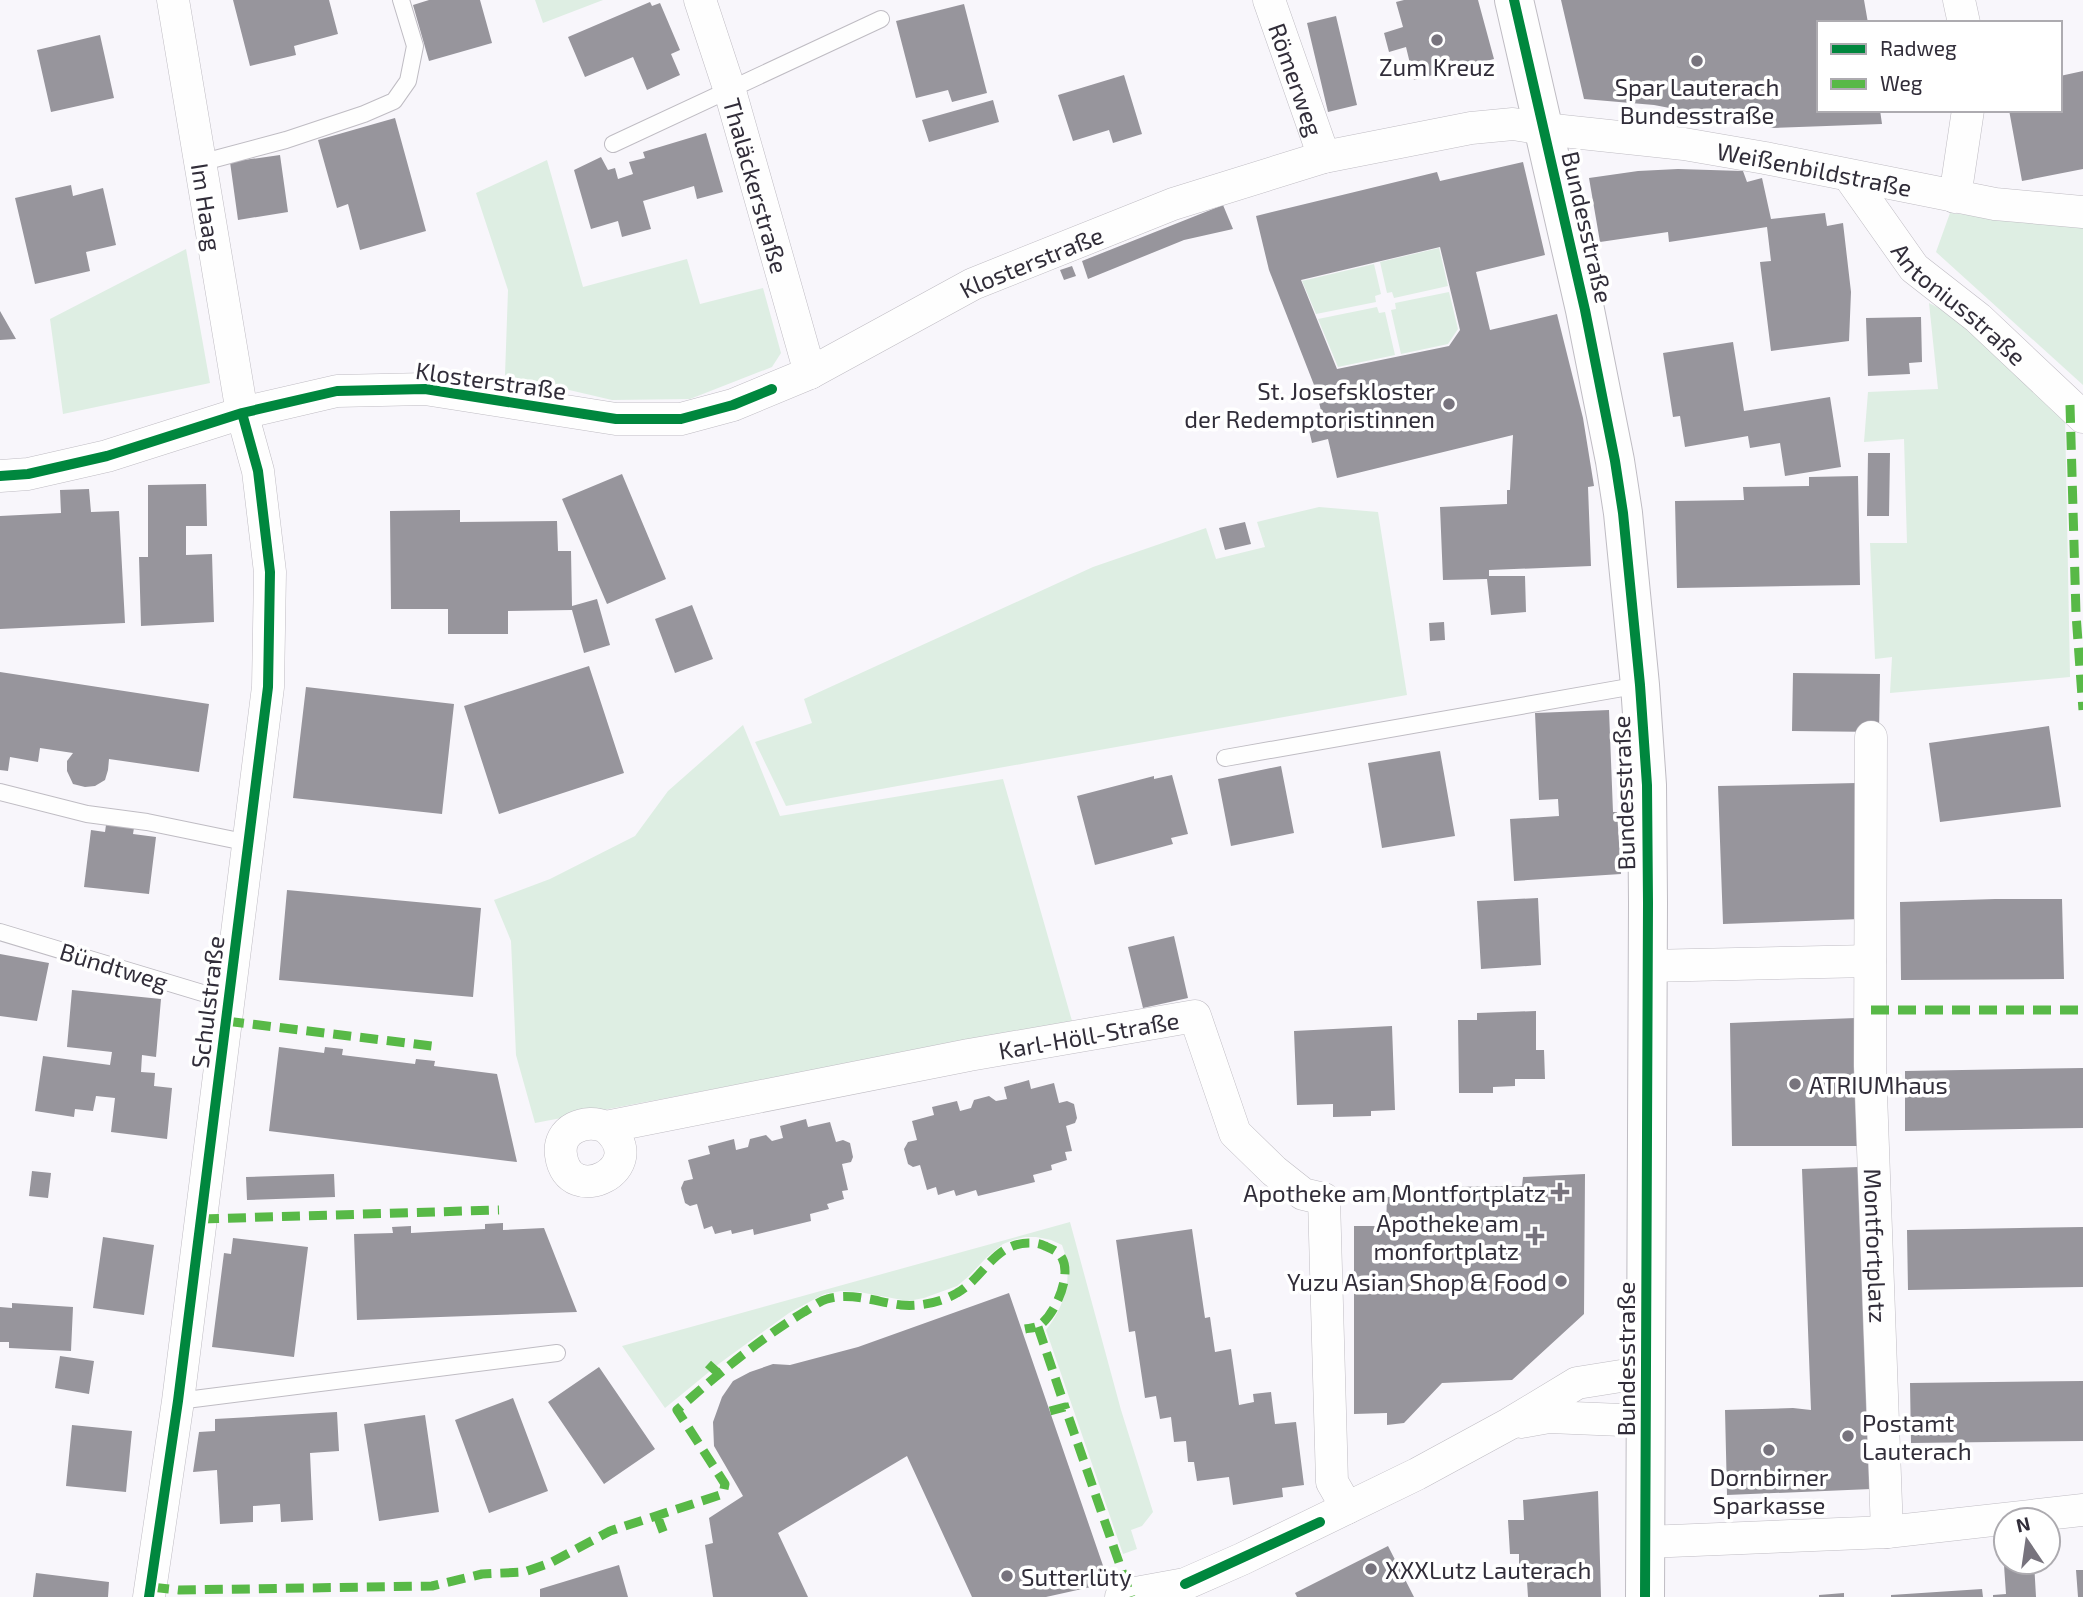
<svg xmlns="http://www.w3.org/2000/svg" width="2083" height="1597" font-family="'Exo 2',sans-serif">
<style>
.green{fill:#deeee3}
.building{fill:#97959c;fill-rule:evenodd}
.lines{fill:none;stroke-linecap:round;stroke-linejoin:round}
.lane-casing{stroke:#bfbcc3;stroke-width:18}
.street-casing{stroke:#bfbcc3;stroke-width:33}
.primary-casing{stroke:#bfbcc3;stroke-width:40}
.lane{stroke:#fefefe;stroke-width:16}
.street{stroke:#fefefe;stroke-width:32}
.primary{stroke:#fefefe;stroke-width:38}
.quiet{stroke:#58b947;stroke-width:9;stroke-dasharray:18 9;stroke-linecap:butt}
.cycleway-casing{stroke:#fff;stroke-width:15}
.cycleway{stroke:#00873e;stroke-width:10}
.poi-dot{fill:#77737d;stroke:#fff;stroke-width:2.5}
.labels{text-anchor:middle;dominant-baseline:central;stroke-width:7;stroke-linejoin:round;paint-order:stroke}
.poi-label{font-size:24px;fill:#312d39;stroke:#fff;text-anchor:end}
.street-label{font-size:24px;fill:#312d39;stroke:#fff}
</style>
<rect width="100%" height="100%" fill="#f8f6fb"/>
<path class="green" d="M535 0H603L543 23Z
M547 160 583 287 687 259 700 304 763 288 781 353 772 367 690 399 612 400 505 375 508 290 476 193Z
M1950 213 2083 227V385L1936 252Z
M1439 248 1448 286 1394 298 1392 292 1387 293 1380 262Z
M186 249 210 383 63 414 50 319Z
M1374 264 1381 294 1375 296 1376 302 1316 314 1302 281Z
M1449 292 1458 329 1448 344 1401 354 1391 310 1396 309 1395 303Z
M1929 303 1963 320 2065 413 2070 677 1890 693 1892 657 1875 659 1870 543H1907L1904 439 1864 442 1868 392 1938 389Z
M1377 307 1379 313 1385 312 1395 355 1338 367 1318 319Z
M1319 507 1378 512 1407 695 786 806 755 742 812 723 804 699 1093 567 1206 528 1216 559 1265 547 1257 522Z
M743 725 780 816 1003 779 1072 1021 535 1123 516 1055 511 941 494 900 550 879 635 836 668 791Z
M1070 1222 1121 1410 1153 1512 1142 1526 1131 1530 1137 1549 1123 1554 1046 1330C1066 1304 1074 1276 1062 1245L1051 1240 1036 1237H1025L1013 1240 1003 1244 986 1258 969 1276 957 1286 924 1298 908 1301 859 1292 841 1291 824 1294 789 1313 720 1363 665 1408 622 1346Z"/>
<path class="building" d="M233 0H329L338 34 294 46 296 55 250 66Z
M429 0H480L492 43 429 61 413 5Z
M1404 0H1478L1494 59 1414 80 1406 47 1389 52 1384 33 1403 27 1396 2Z
M1561 0H1864L1868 23H1819V110H1880L1882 124 1774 128 1654 105 1584 99Z
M650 2 652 6 660 3 680 50 671 54 680 75 647 90 633 57 585 77 568 37Z
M964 4 987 93 952 102 948 90 916 98 896 21Z
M1336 16 1357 105 1328 112 1307 23Z
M100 35 114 98 51 112 37 50Z
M2083 71V169L2022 181 2009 110H2060V76Z
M1124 75 1142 134 1113 143 1109 130 1073 141 1058 95Z
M993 100 999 122 929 142 922 120Z
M395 118 426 231 360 250 348 204 337 208 318 140Z
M706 133 723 192 697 199 694 186 643 201 651 229 622 237 618 221 591 229 574 170 601 157 608 170 615 168 618 179 633 174 629 162 645 158 643 152Z
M280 155 288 212 238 220 230 162Z
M1523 162 1545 255 1476 272 1490 330 1557 314 1583 418 1594 486 1588 487 1591 566 1489 570V576H1525L1526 612 1491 615 1487 579 1443 580 1440 507 1507 504V490H1510L1513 435 1337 478 1328 439 1312 443 1308 426 1324 423 1316 390 1269 270 1256 216 1437 172 1440 181ZM1440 247 1460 330 1449 346 1337 369 1301 280Z
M1678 169 1743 171 1747 182 1762 178 1771 219 1825 213 1827 226 1843 223 1851 292 1849 341 1771 351 1760 262 1771 261 1767 227 1669 242 1668 232 1600 242 1589 178 1638 171Z
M71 185 73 196 103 188 116 245 86 252 90 271 35 284 15 198Z
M1223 205 1233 229 1184 240 1088 279 1082 261Z
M1072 266 1076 276 1064 280 1060 270Z
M0 311 16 339 0 340Z
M1921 317 1922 362 1909 363 1910 374 1868 376 1866 318Z
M1733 342 1744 411 1830 397 1841 467 1785 476 1780 443 1750 448 1748 436 1685 447 1680 416 1673 417 1663 353Z
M1868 453H1890L1889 516H1867Z
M622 474 666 579 607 604 562 499Z
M1858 476 1860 585 1677 588 1675 501 1744 500 1743 487 1809 486V477Z
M206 484 207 526H186V555L212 554 214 622 141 626 139 557H148V485Z
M89 489 91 512 119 511 125 623 0 629V516L61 513 60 490Z
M460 510V522L557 521 558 551H571L572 606 597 599 610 645 584 653 572 610 508 611V634H448V609H391L390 511Z
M1245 522 1251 544 1225 550 1219 528Z
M692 605 713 659 675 673 655 619Z
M1444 622 1445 640 1430 641 1429 623Z
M589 666 624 773 499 814 464 706Z
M0 672 209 704 199 772 109 759 108 770 105 780 95 786 85 787 73 784 67 771V761L73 753 40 748 38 762 10 757 8 771 0 770Z
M1793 673 1880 674 1879 732 1792 731Z
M306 687 454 704 442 814 293 798Z
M1609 710 1613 812H1617L1621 874 1514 881 1510 819 1559 816 1558 799 1539 800 1535 713Z
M2049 726 2061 807 1940 822 1929 743Z
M1440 751 1455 836 1382 848 1368 763Z
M1281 766 1294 833 1231 846 1218 779Z
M1172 775 1188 834 1171 838 1173 844 1095 865 1077 796 1154 776V779Z
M1857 783 1861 919 1723 924 1718 786Z
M106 825 134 828 133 834 156 837 149 894 84 887 91 830 105 832Z
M287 890 481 908 473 997 279 980Z
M1538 898 1541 965 1481 969 1477 901Z
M1995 899H2062L2064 979 1901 980 1900 902Z
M1174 936 1188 998 1143 1008 1128 947Z
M0 954 49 963 37 1021 0 1016Z
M72 990 161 999 156 1057 142 1055 141 1072 155 1073 154 1086 172 1088 167 1139 111 1132 115 1098 96 1096 93 1111 75 1109 74 1117 35 1111 43 1056 110 1065 112 1052 67 1047Z
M1536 1011V1050H1544L1545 1079H1515V1086L1493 1087V1093H1459L1458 1020H1477V1013Z
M1856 1018 1860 1146H1732L1730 1023Z
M1392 1026 1395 1110 1371 1111V1116L1333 1117V1104L1297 1105 1294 1031Z
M279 1047 324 1053 325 1047 343 1049 342 1055 415 1064 416 1059 435 1061 434 1066 497 1074 517 1162 269 1131Z
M2083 1068V1128L1905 1131V1071Z
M1029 1080 1031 1089 1054 1083 1059 1103 1067 1101 1074 1104 1077 1118 1075 1123 1066 1126 1072 1151 1065 1152 1067 1160 1051 1165 1052 1170 1033 1175 1035 1182 978 1196 976 1190 956 1196 954 1190 938 1195 936 1187 927 1190 920 1165 913 1167 908 1164 904 1149 908 1142 917 1140 912 1121 934 1115 932 1107 957 1101 960 1111 971 1108 974 1100 989 1096 996 1101 1007 1099 1004 1087Z
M806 1119 808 1127 830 1122 836 1142 843 1140 850 1143 853 1157 851 1162 842 1164 848 1190 842 1191 844 1199 827 1204 829 1209 810 1214 811 1221 754 1235 753 1229 732 1234 731 1230 715 1234 712 1226 704 1229 697 1204 690 1206 685 1203 681 1188 684 1181 693 1179 688 1160 710 1154 708 1146 734 1139 736 1150 748 1147 750 1139 766 1135 772 1141 783 1138 780 1126Z
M1859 1167 1871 1489 1727 1495 1725 1410 1793 1408 1811 1410 1802 1169Z
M32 1171 51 1173 48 1198 29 1196Z
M334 1174 335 1197 247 1200 246 1177Z
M1585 1174 1584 1314 1512 1380 1442 1383 1404 1423 1387 1425V1413L1354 1414V1226H1386L1387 1197 1430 1196 1440 1187 1522 1186 1523 1177Z
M503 1223V1230L544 1228 577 1312 357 1320 354 1234 393 1233 392 1227 411 1226V1233L485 1229V1224Z
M2083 1227V1287L1908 1290 1907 1230Z
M1192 1229 1205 1318 1210 1317 1215 1352 1231 1349 1239 1405 1254 1402 1253 1394 1271 1392 1275 1424 1296 1422 1304 1485 1282 1488 1283 1497 1233 1505 1229 1477 1197 1481 1194 1462H1188L1186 1441 1174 1442 1171 1417 1160 1419 1156 1396 1145 1398 1135 1331 1129 1332 1116 1240Z
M103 1237 154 1245 144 1315 93 1308Z
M233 1238 308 1247 294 1357 212 1347 224 1253 231 1254Z
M1009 1293 1109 1583 1046 1597H972L907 1456 778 1533 808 1597H713L705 1545 713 1543 709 1518 743 1496 714 1446 713 1422 722 1397 733 1381 750 1372 773 1364 790 1365 858 1347Z
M12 1303 73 1307 71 1351 9 1348V1342H0V1307L12 1308Z
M60 1356 94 1361 89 1394 55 1388Z
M599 1367 655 1449 604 1484 548 1402Z
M2083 1381V1441L1911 1443 1910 1383Z
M513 1398 548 1491 489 1513 455 1420Z
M337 1412 339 1451 310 1453 313 1520 281 1522 280 1504 253 1506V1522L220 1524 217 1470 193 1472 199 1432 215 1431V1419Z
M425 1415 439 1512 379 1521 364 1424Z
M72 1425 132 1431 126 1492 66 1486Z
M1598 1491 1601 1597H1528L1526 1566H1519V1554H1510L1508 1520H1524L1523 1500Z
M1388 1546 1414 1597H1297L1295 1593Z
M2034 1562 2036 1597H1993V1595L2006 1594 2004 1565Z
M619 1565 628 1597H540V1589Z
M2076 1570H2083V1597H2078Z
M36 1573 109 1582 108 1597H33Z
M1982 1589 1983 1597H1891V1595Z
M1844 1593V1597H1819V1595Z"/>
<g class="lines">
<defs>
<path id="lane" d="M613 144 881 19
M200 163 286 140 364 114 394 101 408 81 415 46 401 0
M1225 758 1640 685
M0 792 87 814 147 822 249 843
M0 932 229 1001
M178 1401 557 1353"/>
<g id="street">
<path id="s1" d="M700 0 730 91 810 373"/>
<path id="s2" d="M1269 0 1324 157"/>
<path d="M1959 0 1964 23"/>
<path id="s3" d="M1849 176 1914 268 1978 318 2083 417"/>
<path d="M1955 197 1968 110"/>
<path id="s4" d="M0 476 28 474 107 456 242 413 337 391 425 389 616 419H681L733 405 810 373 973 284 1173 204 1324 157 1471 128 1513 124 1544 129 1684 144 1765 158 1995 204 2083 212"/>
<path id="s5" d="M1871 737 1870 1066 1887 1532"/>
<path d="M1647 966 1870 961"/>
<path id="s6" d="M606 1127C654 1168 568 1210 561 1155 557 1129 586 1118 606 1127L969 1055 1195 1016 1235 1133 1274 1171 1303 1194 1324 1199 1332 1482 1347 1508"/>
<path d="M1521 1422 1549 1417 1646 1421"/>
<path d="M1646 1542 1887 1532 2083 1510"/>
<path d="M149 1597 178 1401 268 687 270 572 258 471 242 413 173 0"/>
<path d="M1121 1597 1130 1594 1185 1584 1242 1559 1417 1474 1509 1424 1577 1383 1646 1372"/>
</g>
<path id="primary" d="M1514 0 1585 310 1615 461 1623 513 1640 685 1647 785 1648 903 1645 1597"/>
</defs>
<use href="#lane" class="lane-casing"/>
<use href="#street" class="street-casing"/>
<use href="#primary" class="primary-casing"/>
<use href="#lane" class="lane"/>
<use href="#street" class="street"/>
<use href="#primary" class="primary"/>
<path class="quiet" d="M2070 405 2076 614 2083 710
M1871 1010H2083
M226 1021 432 1046
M201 1219 499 1210
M1038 1327 1065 1407
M708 1364 718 1373
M1050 1411 1065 1407 1131 1597
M657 1515 664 1534
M151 1587 179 1590 432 1586 482 1574 524 1572 550 1563 610 1531 723 1494 725 1484 677 1410C717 1375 758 1340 804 1312 811 1308 819 1301 827 1299 851 1292 877 1302 901 1305 919 1307 942 1302 957 1293 984 1278 994 1243 1029 1243 1036 1243 1039 1243 1045 1246 1052 1249 1058 1251 1062 1258 1072 1276 1055 1314 1040 1325 1036 1328 1030 1328 1025 1329"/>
<defs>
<path id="cycleway" d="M1514 0 1585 310 1615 461 1623 513 1640 685 1647 785 1648 903 1645 1597
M0 476 28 474 107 456 242 413 337 391 425 389 616 419H681L733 405 772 389
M1185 1584 1320 1522
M149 1597 178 1401 268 687 270 572 258 471 242 413"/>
</defs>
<use href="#cycleway" class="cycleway-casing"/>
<use href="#cycleway" class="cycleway"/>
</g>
<g class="poi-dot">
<circle cx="1437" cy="40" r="7"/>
<circle cx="1697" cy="61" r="7"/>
<circle cx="1449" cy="404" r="7"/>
<circle cx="1795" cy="1084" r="7"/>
<path d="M1556.5 1181.5h7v7h7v7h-7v7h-7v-7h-7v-7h7z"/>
<path d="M1531.5 1225.5h7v7h7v7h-7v7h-7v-7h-7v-7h7z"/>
<circle cx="1561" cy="1281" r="7"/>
<circle cx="1848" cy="1436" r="7"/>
<circle cx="1769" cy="1450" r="7"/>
<circle cx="1371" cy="1569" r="7"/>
<circle cx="1007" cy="1576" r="7"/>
</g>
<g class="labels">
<g class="poi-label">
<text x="1437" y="66" text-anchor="middle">Zum Kreuz</text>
<text x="1697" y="86" text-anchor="middle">Spar Lauterach<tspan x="1697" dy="28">Bundesstraße</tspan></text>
<text x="1435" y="390">St. Josefskloster<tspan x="1435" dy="28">der Redemptoristinnen</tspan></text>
<text x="1809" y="1084" text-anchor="start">ATRIUMhaus</text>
<text x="1546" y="1192">Apotheke am Montfortplatz</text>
<text x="1519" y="1222">Apotheke am<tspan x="1519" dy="28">monfortplatz</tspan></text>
<text x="1547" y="1281">Yuzu Asian Shop &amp; Food</text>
<text x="1862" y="1422" text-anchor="start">Postamt<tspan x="1862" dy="28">Lauterach</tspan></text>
<text x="1769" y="1476" text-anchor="middle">Dornbirner<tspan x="1769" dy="28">Sparkasse</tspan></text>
<text x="1385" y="1569" text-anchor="start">XXXLutz Lauterach</text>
<text x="1021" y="1576" text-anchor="start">Sutterlüty</text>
</g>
<g class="street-label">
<text stroke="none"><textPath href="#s2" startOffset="84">Römerweg</textPath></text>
<text stroke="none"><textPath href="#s4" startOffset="1888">Weißenbildstraße</textPath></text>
<text stroke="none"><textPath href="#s1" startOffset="194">Thaläckerstraße</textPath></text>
<text transform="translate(207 207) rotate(81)">Im Haag</text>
<text transform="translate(1588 227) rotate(77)">Bundesstraße</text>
<text stroke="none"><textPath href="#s4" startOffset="1080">Klosterstraße</textPath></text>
<text stroke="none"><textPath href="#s3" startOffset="170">Antoniusstraße</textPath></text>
<text transform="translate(491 380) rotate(8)">Klosterstraße</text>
<text transform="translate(1623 793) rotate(-92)">Bundesstraße</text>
<text transform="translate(114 966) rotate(17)">Bündtweg</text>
<text transform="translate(207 1002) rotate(-83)">Schulstraße</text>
<text stroke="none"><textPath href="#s6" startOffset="676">Karl-Höll-Straße</textPath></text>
<text stroke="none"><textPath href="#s5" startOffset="509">Montfortplatz</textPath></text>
<text transform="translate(1625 1359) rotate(-90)">Bundesstraße</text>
</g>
</g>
<rect x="1817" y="21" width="245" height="91" fill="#ffffff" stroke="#adabb0" stroke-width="2"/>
<rect x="1831" y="44" width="35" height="10" fill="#00873e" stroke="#adabb0" stroke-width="2"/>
<text x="1880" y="56" font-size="21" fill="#312d39">Radweg</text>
<rect x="1831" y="79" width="35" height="10" fill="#58b947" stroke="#adabb0" stroke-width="2"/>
<text x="1880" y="91" font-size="21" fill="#312d39">Weg</text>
<g transform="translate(2027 1541) rotate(347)"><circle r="33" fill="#ffffff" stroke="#adabb0" stroke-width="2"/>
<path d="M0-5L12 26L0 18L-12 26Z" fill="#77737d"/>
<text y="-10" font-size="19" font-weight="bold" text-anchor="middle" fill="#312d39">N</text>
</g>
</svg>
